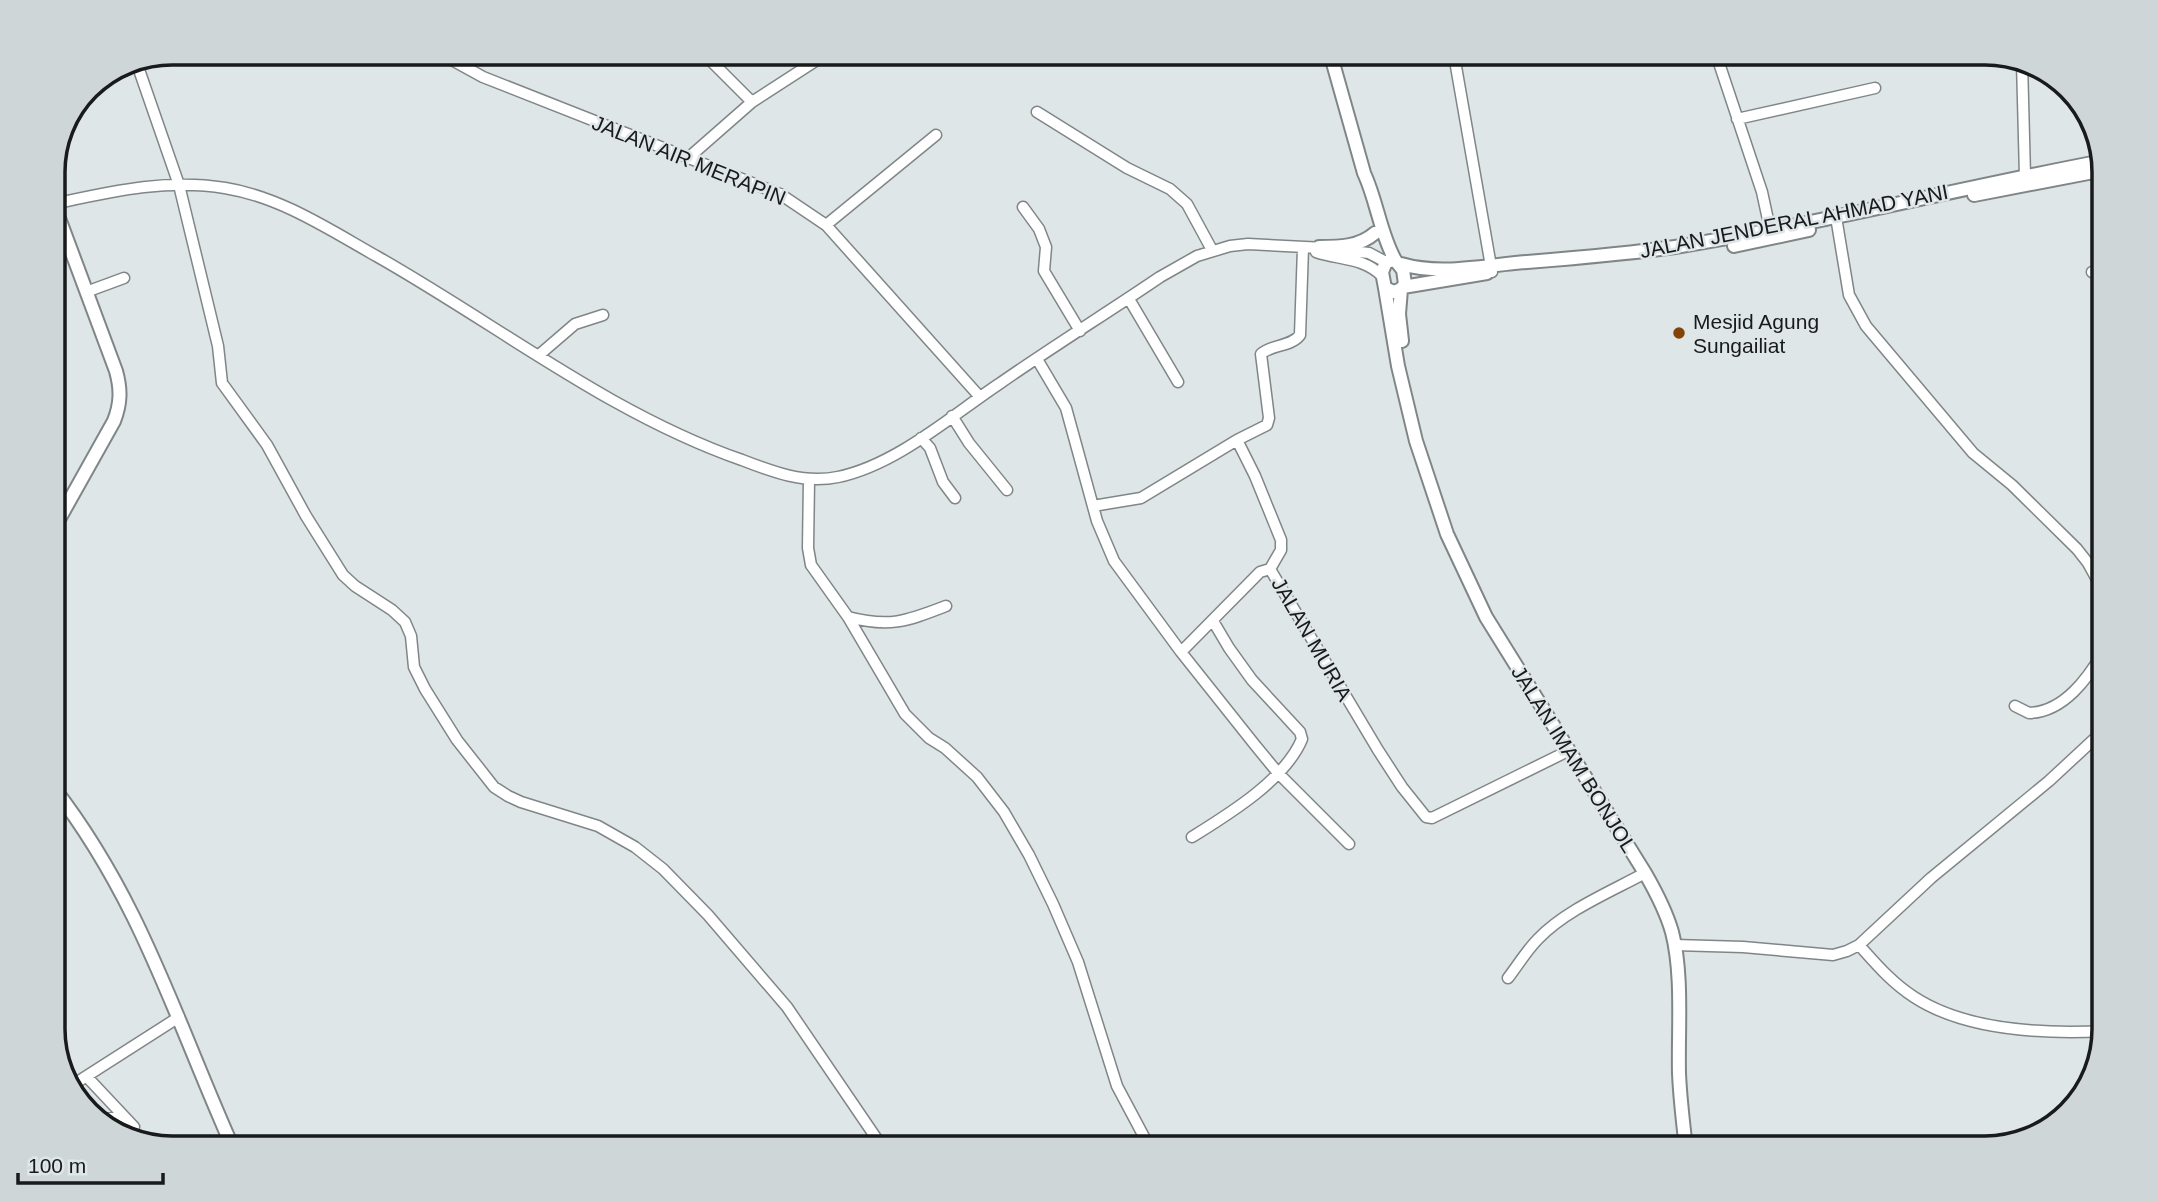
<svg xmlns="http://www.w3.org/2000/svg" width="2157" height="1201" font-family="Helvetica,sans-serif">
<style>
.lines{fill:none;stroke-linecap:round;stroke-linejoin:round}
.minor-casing{stroke:#808687;stroke-width:13}
.tertiary-casing{stroke:#808687;stroke-width:16}
.secondary-casing{stroke:#808687;stroke-width:16}
.minor{stroke:#fff;stroke-width:10}
.tertiary{stroke:#fff;stroke-width:12}
.secondary{stroke:#fff;stroke-width:12}
.poi-dot{fill:#824307;stroke:#dfe6e7;stroke-width:2.5}
.labels{text-anchor:middle;dominant-baseline:central;stroke-width:5;stroke-linejoin:round;paint-order:stroke}
.street-label{font-size:21px;fill:#181a1b;stroke:#dfe6e7}
.poi-label{font-size:21px;fill:#181a1b;stroke:#dfe6e7;text-anchor:start}
.rim{fill:none;stroke:#181a1b;stroke-width:3.5}
</style>
<rect width="100%" height="100%" fill="#dfe6e7"/>
<g class="lines">
<defs>
<path id="minor" d="M1716 54 1762 192 1770 229
M1454 55 1492 272
M709 59 752 102
M452 60 483 77 780 194 826 225 980 397
M136 61 179 185 218 346 222 383 267 445 306 516 343 575 355 586 392 610 405 622 411 636 414 667 425 689 457 740 494 787 508 796 521 802 598 826 635 847 663 869 708 915 787 1007 883 1148
M2022 62 2025 176
M1037 112 1127 168 1170 189 1187 204 1212 250
M1737 119 1875 88
M687 159 752 102 820 58
M53 204C109 192 167 178 225 188 281 197 330 230 378 257 498 325 610 414 742 460 773 472 804 484 838 477 896 465 951 416 999 384 1052 347 1107 313 1160 277L1197 256 1230 246 1248 244 1325 248
M1023 207 1039 229 1046 247 1044 271 1080 331
M1837 223 1849 295 1866 326 1973 453 2012 485 2077 549 2088 563 2104 592
M826 225 936 135
M1340 250 1369 253 1386 262
M1316 252C1339 260 1363 257 1382 276
M2092 272 2104 271
M86 292 124 278
M1129 299 1178 382
M539 355 575 324 603 315
M1037 359 1066 408 1097 521 1114 561 1181 652 1255 745 1278 773 1349 844
M952 416 969 443 1007 490
M921 438 930 448 943 482 955 498
M809 480 808 548 811 565 848 617 905 714 929 738 945 748 977 777 1004 812 1029 855 1053 904 1078 962 1117 1086 1150 1148
M1093 506 1141 498 1237 440
M1270 569 1281 550V540L1255 476 1237 440 1267 425 1269 418 1261 354C1272 344 1291 347 1300 335L1303 248
M848 617C890 628 907 621 946 606
M1181 652 1260 572 1270 569 1378 750 1402 787 1426 817 1432 818 1568 751
M2015 706 2029 713C2064 712 2088 678 2104 651
M1192 837C1229 814 1285 780 1302 739L1300 732 1252 680 1229 648 1213 621
M1675 945 1743 947 1833 955 1847 951 1859 945 1931 878 2049 781 2104 730
M1859 945C1876 964 1892 983 1914 997 1966 1031 2044 1034 2104 1031
M1508 978C1518 965 1527 950 1538 939 1566 910 1610 892 1645 873
M87 1077 134 1127
M68 1088 179 1017
M100 1120 121 1116"/>
<path id="tertiary" d="M53 202 116 371C121 389 121 403 114 421L53 530
M53 787C141 900 176 1021 233 1148"/>
<path id="secondary" d="M1331 56 1364 173C1377 201 1380 233 1395 260
M1974 195 2104 170
M1734 246 1809 230
M1319 247C1339 247 1359 247 1375 233
M1395 260 1403 270 1405 284 1401 289 1394 292 1385 288 1382 272 1386 262Z
M1401 264C1442 276 1485 265 1527 262 1577 258 1626 254 1675 247 1819 224 1960 188 2103 161
M1403 287 1487 273
M1385 288 1398 366 1416 441 1447 534 1486 617 1645 873C1656 892 1666 911 1672 932 1683 974 1678 1029 1679 1073 1680 1098 1683 1123 1686 1148
M1401 289 1399 314 1402 341"/>
</defs>
<use href="#minor" class="minor-casing"/>
<use href="#tertiary" class="tertiary-casing"/>
<use href="#secondary" class="secondary-casing"/>
<use href="#minor" class="minor"/>
<use href="#tertiary" class="tertiary"/>
<use href="#secondary" class="secondary"/>
</g>
<circle class="poi-dot" cx="1679" cy="333" r="7"/>
<g class="labels">
<g class="street-label">
<text transform="translate(689 160) rotate(22)">JALAN AIR MERAPIN</text>
<text transform="translate(1794 221) rotate(-11)">JALAN JENDERAL AHMAD YANI</text>
<text transform="translate(1312 639) rotate(60)">JALAN MURIA</text>
<text transform="translate(1574 759) rotate(58)">JALAN IMAM BONJOL</text>
</g>
<g class="poi-label">
<text x="1693" y="321">Mesjid Agung<tspan x="1693" dy="24">Sungailiat</tspan></text>
</g>
</g>
<path d="M0 0H2157V1201H0ZM172 65H1985A107 107 0 0 1 2092 172V1029A107 107 0 0 1 1985 1136H172A107 107 0 0 1 65 1029V172A107 107 0 0 1 172 65Z" fill="#cfd6d7" fill-rule="evenodd"/>
<path class="rim" d="M172 65H1985A107 107 0 0 1 2092 172V1029A107 107 0 0 1 1985 1136H172A107 107 0 0 1 65 1029V172A107 107 0 0 1 172 65Z"/>
<path d="M18 1173v10h145v-10" fill="none" stroke="#181a1b" stroke-width="3.5"/>
<text x="28" y="1173" font-size="21" fill="#181a1b" stroke="#dfe6e7" stroke-width="5" paint-order="stroke">100 m</text>
</svg>
